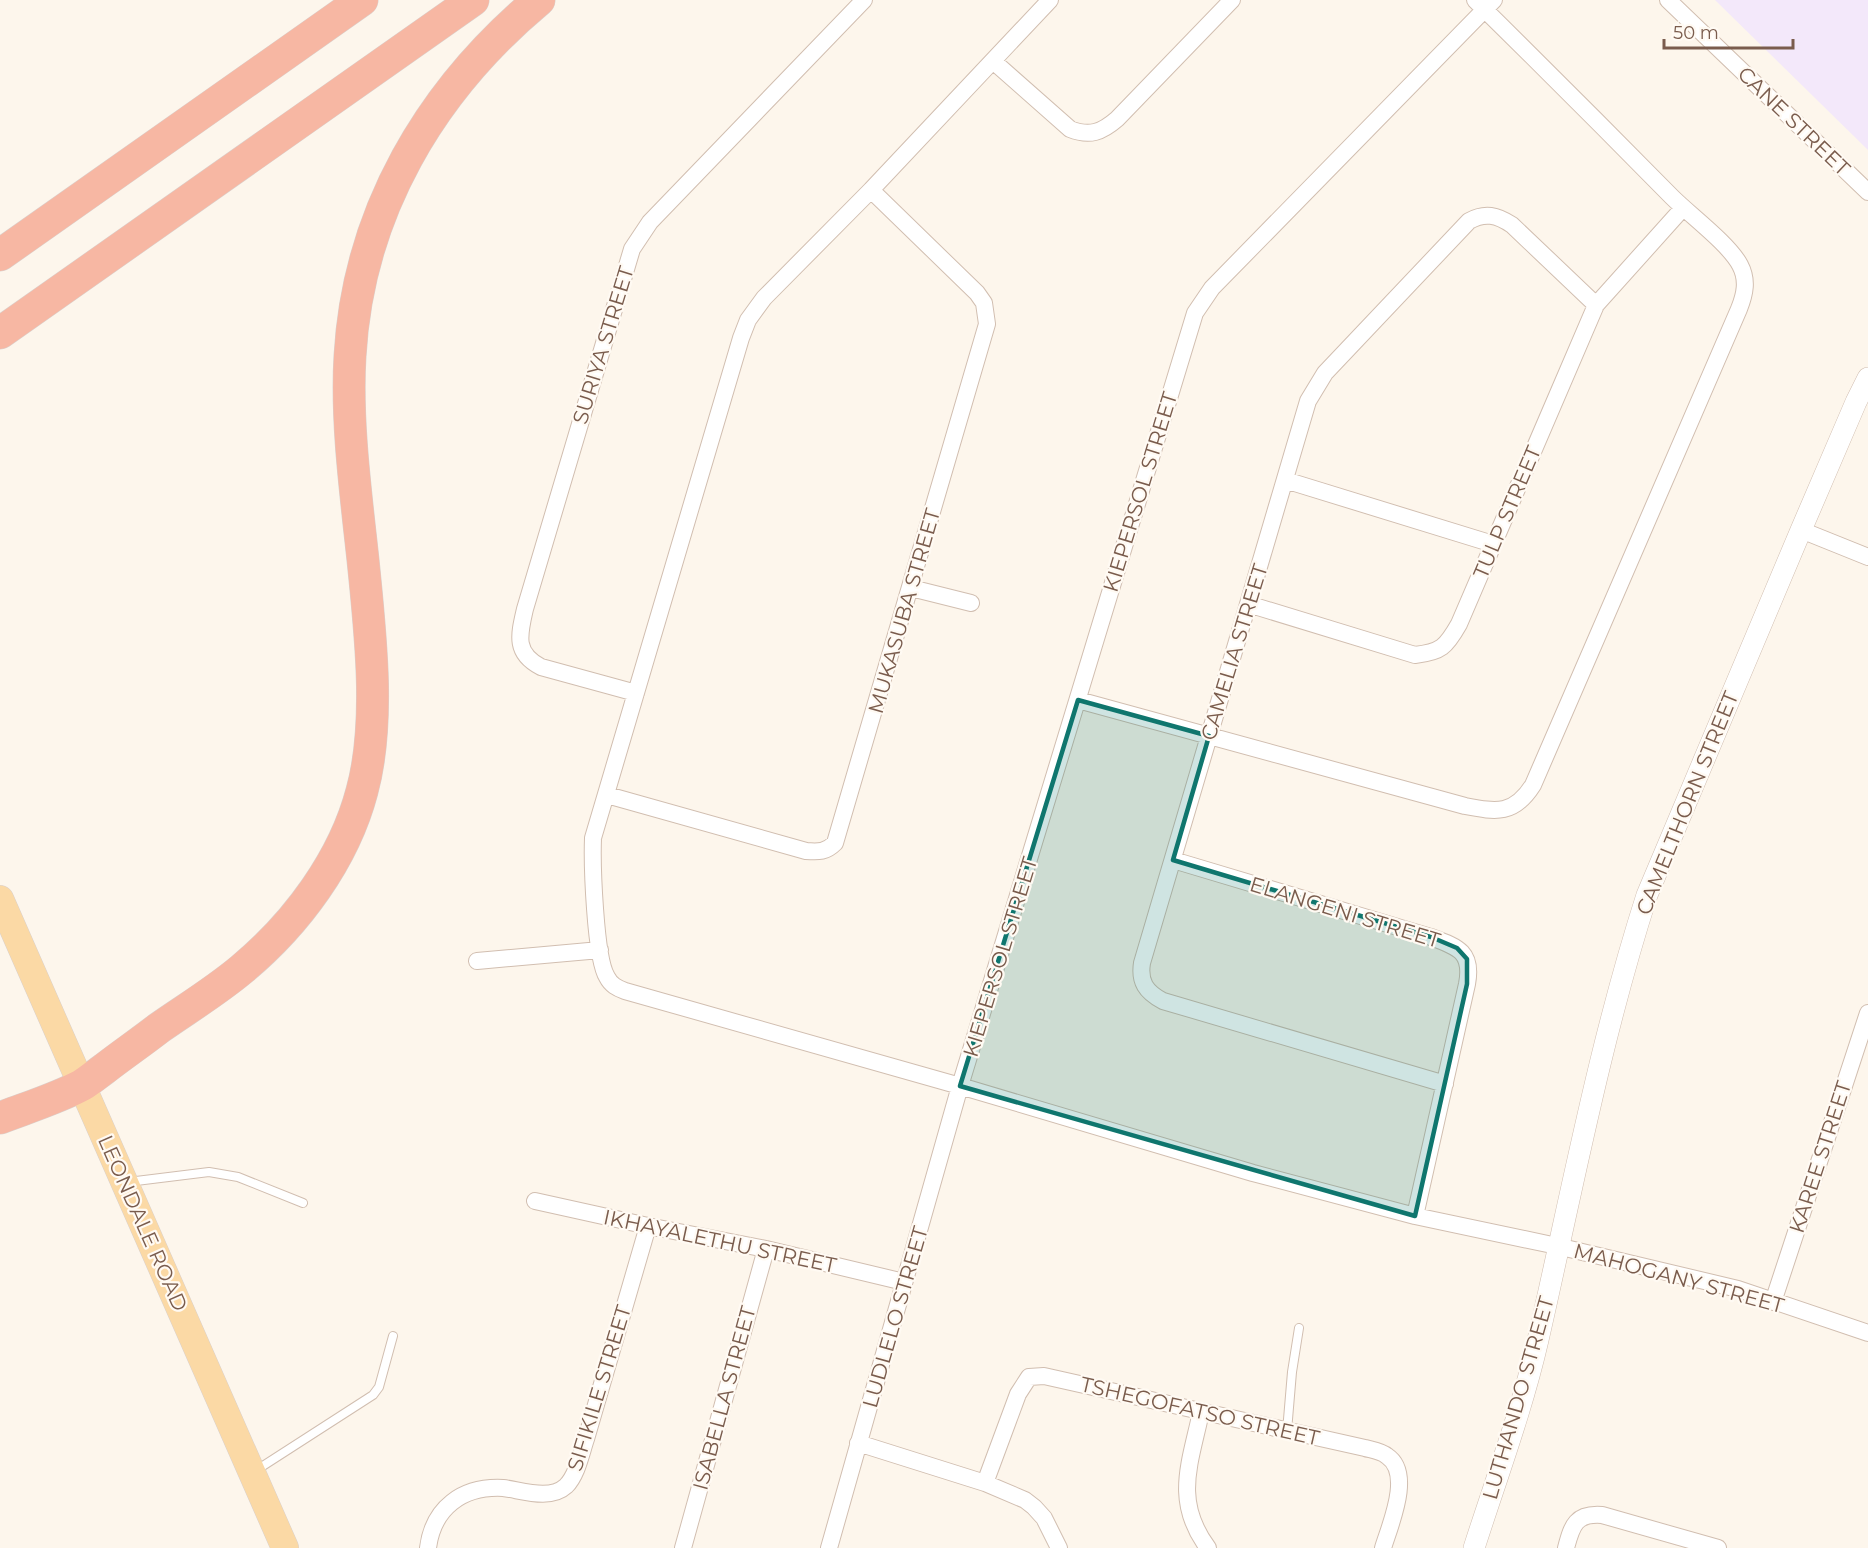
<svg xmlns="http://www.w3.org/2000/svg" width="1868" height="1548" font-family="Montserrat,sans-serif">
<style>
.education{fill:#f3e8fa}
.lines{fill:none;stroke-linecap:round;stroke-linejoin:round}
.service-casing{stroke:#d1beb0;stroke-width:10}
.minor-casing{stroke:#d1beb0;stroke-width:18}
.tertiary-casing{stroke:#d1beb0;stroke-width:22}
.primary-casing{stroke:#dad1cd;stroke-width:28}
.motorway-casing{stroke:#dad1cd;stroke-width:33}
.service{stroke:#fff;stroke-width:8}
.minor{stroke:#fff;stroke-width:16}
.tertiary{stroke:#fff;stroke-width:21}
.primary{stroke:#fbd9a5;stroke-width:27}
.motorway{stroke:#f7b7a3;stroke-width:32}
.marked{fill:#0f766e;fill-opacity:0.2;stroke:#0f766e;stroke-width:4.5;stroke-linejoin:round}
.labels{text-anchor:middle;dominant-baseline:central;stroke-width:4.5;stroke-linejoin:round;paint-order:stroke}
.street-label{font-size:21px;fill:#7a5c4d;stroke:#fffaf3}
</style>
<rect width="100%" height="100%" fill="#fdf6ec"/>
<path class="education" d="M1715 0H1868V150Z"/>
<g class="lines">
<defs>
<path id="service" d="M128 1182 209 1172 238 1177 303 1203
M1287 1431 1292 1372 1299 1328
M255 1471 373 1395 379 1387 393 1336"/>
<path id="minor" d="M1050 0 871 190 764 298 748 320 741 338 593 838C592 864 595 958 607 977 611 985 617 988 625 991L960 1086 1253 1173 1415 1216 1557 1246 1738 1289 1868 1333
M1668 0 1868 192
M993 61 1070 129C1090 137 1102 132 1117 119L1232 0
M1285 480 1493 544
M1801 530 1868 557
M911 588 971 603
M1248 604 1415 655C1441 652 1446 647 1459 624L1596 305 1683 208
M636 693 541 667C514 653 519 635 525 609L632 249 650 222 864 0
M1078 700 1465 806C1497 812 1514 815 1533 785L1739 309C1745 294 1748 280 1740 265 1729 244 1690 215 1672 197 1607 131 1541 65 1475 0
M607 795 806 851C819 852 826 852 835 843L987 324 984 303 977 293 871 190
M1173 860 1431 937C1458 947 1473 952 1467 984L1415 1216
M477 961 600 950
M1445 1084 1163 1001C1146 992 1139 982 1142 963L1308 401 1325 373 1469 221C1485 212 1497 215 1512 225L1596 305
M535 1201 648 1226 766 1249 904 1282
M1773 1302 1868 1013
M1201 1412C1190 1464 1173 1501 1208 1548
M858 1443 985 1483 1025 1500 1034 1507 1044 1518 1059 1548
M985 1483 1018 1394 1029 1377 1044 1376 1365 1448C1372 1450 1381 1451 1387 1456 1413 1473 1390 1525 1383 1548
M428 1548C433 1508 462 1486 503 1488 521 1490 550 1501 566 1486 577 1475 581 1454 586 1439L648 1226
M683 1548 766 1249
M829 1548 960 1086 1195 313 1212 288 1494 0
M1566 1548C1572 1525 1576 1513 1602 1515L1718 1548"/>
<path id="tertiary" d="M1474 1548C1496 1479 1522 1410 1538 1340 1572 1191 1600 1041 1647 895L1801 530 1856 402 1868 378"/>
<path id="primary" d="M0 899 285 1548"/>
<path id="motorway" d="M0 255 362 0
M0 333 473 0
M0 1118C26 1108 58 1098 82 1085 90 1080 97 1074 104 1069 122 1055 141 1042 159 1028 186 1009 216 991 242 969 296 924 344 860 362 791 381 722 370 630 363 560 356 495 346 421 350 356 358 213 430 91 539 0"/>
</defs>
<use href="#service" class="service-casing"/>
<use href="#minor" class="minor-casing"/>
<use href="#tertiary" class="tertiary-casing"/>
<use href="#primary" class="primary-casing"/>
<use href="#motorway" class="motorway-casing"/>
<use href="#service" class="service"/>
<use href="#minor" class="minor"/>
<use href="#tertiary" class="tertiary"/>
<use href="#primary" class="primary"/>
<use href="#motorway" class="motorway"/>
</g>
<path class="marked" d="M1078 700 1209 736 1173 860 1431 937 1457 948 1467 959V984L1415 1216 960 1086Z"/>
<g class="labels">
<g class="street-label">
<text transform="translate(1794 121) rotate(44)">CANE STREET</text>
<text transform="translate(603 345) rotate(-73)">SURIYA STREET</text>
<text transform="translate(1140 492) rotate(-73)">KIEPERSOL STREET</text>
<text transform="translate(1507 512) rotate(-67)">TULP STREET</text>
<text transform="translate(904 611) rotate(-74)">MUKASUBA STREET</text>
<text transform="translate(1234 652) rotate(-73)">CAMELIA STREET</text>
<text transform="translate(1687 803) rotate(-68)">CAMELTHORN STREET</text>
<text transform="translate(1345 912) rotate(17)">ELANGENI STREET</text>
<text transform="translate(1000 957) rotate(-73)">KIEPERSOL STREET</text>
<text transform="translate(1820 1157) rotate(-72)">KAREE STREET</text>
<text transform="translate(143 1223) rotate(66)">LEONDALE ROAD</text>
<text transform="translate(720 1241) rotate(12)">IKHAYALETHU STREET</text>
<text transform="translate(1679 1278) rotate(15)">MAHOGANY STREET</text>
<text transform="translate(895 1317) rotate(-74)">LUDLELO STREET</text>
<text transform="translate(599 1388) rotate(-73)">SIFIKILE STREET</text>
<text transform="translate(724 1398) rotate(-75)">ISABELLA STREET</text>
<text transform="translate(1518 1398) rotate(-74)">LUTHANDO STREET</text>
<text transform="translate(1200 1411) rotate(13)">TSHEGOFATSO STREET</text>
</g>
</g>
<path d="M1664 39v9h129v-9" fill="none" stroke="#7a5c4d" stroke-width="3"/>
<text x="1673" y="39" font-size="18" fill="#7a5c4d" stroke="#fffaf3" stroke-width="4.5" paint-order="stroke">50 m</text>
</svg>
